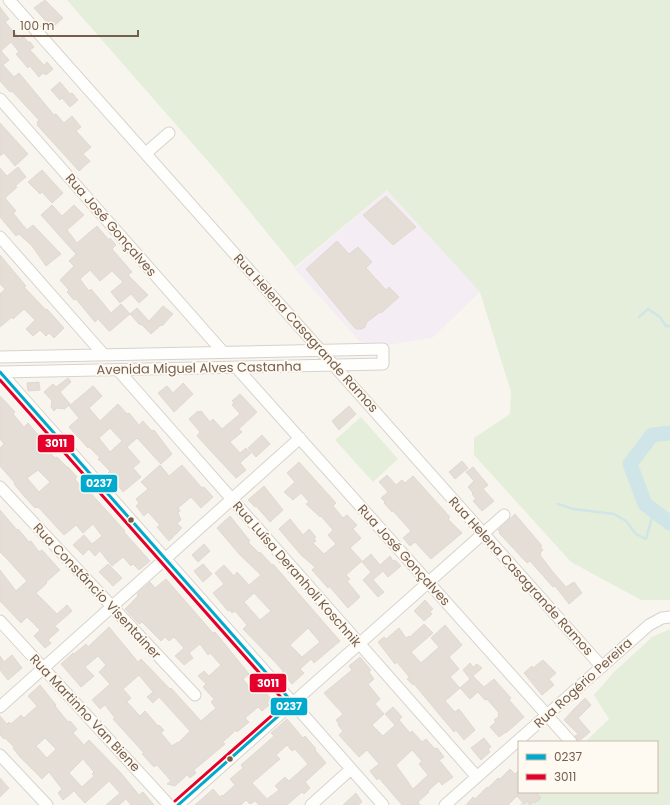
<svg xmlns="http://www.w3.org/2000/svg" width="670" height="805" font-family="Poppins,sans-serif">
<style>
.education{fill:#f5edf4}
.green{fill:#e5eeda}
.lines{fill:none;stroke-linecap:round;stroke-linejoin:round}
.stream{stroke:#d0e5e8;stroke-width:2.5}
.river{stroke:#d0e5e8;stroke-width:15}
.building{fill:#e4ded6;stroke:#e1d9d1;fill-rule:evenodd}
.minor-casing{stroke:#d7d2cd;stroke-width:13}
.minor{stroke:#fefefd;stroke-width:11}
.bus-1-casing{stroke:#fefaf1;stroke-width:6}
.bus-2-casing{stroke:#fefaf1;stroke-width:6}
.bus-1{stroke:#00a9ce;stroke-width:3}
.bus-2{stroke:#e4002b;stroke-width:3}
.bus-dot{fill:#765e4e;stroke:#fefaf1;stroke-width:1.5}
.labels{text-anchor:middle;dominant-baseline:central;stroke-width:3.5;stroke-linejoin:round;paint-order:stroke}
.street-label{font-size:13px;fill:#765e4e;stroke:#fefaf1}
.line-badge{stroke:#fefaf1;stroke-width:1.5}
.badge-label{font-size:11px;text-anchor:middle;font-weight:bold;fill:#fff}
</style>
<rect width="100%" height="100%" fill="#f8f5ef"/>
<path class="education" d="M387 190 480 292 432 338 388 345 364 346 295 269Z"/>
<path class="green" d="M67 0H670V600H641L571 562 474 455V438L510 414 511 392 480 292 387 190 295 267 220 175Z
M361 417 398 459 373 482 335 440Z
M670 629V805H519L533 792H657V742H585L609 719 594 695 613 673 652 637Z"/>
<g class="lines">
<path class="stream" d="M639 317 648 309 660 317 666 326H670
M558 504 573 509 614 514 626 521 636 534 646 539 654 510"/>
<path class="river" d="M670 433 652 435 630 464 645 504 670 523"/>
</g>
<path class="building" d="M45 0 63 18 52 28 34 8Z
M0 7 9 19 5 22 20 39 23 36 28 42H30L34 47 30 50 44 65 47 62 53 69 46 75 43 73 39 77 30 66 28 68 16 54 19 52 11 42 1 51 9 60 3 65 14 77 19 73 54 115 56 114 64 123 72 116 81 127 76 131 91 147 83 154 90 161 79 171 37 125 38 124 37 122 39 120 12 91 10 92 0 81Z
M60 82 70 94 72 93 78 100 70 107 62 98 60 100 51 90Z
M0 123 28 154 15 166 4 153 0 156Z
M18 167 26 177 15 186 17 187 5 198 16 211 13 213 27 230 33 225 61 254 46 266 32 246 19 234 16 236 0 217V168L7 176Z
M42 170 63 193 52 203 42 192 40 194 28 182Z
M386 196 416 227 393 245 363 215Z
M52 205 62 216 74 205 84 215 67 230 77 243 97 226 109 240 110 238 116 245 112 249 132 272 128 275 148 295 139 303 131 294 120 303 111 292 123 282 112 271 100 281 90 270 80 279 89 291 91 289 97 296 111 313 121 304 130 314 110 331H109L98 319 95 322 76 299 74 300 67 292 69 290 60 280 74 266 69 261 76 254 41 215Z
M337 241 349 254 358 247 372 262 366 268 386 290 389 287 399 297 381 313 380 312 367 322 365 327 362 329H356L353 326 306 269Z
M0 255 26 286 24 287 46 310 47 309 64 328 54 338 49 333 46 336 40 330 33 336 26 329 35 320 24 309 13 319 12 317 0 327V294L5 289 0 284Z
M163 306 173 314 162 326 161 325 151 334 141 324 140 325 130 314 137 308 149 321Z
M68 378 71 382 60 392 70 404 65 409 57 408 54 411 51 407 52 401 44 392 53 384 56 387Z
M39 382 40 390 28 391 27 383Z
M183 383 193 394 174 412 158 393 167 386 173 393Z
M93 386 102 396 89 408 100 421 118 404 127 414 129 413 139 425 143 421 152 431 154 430 172 454 161 464 137 438 127 447 140 462 133 468 141 477 123 492 108 473 110 471 98 459 100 458 89 447 88 448 69 427 79 418 69 406ZM110 428 122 441 110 452 99 438Z
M240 394 257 412 239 429 242 432 230 442 240 453 246 448 251 453 240 463 246 470 236 478 197 436 200 432 189 419 198 411 199 412 201 411 210 422 213 419 222 429 240 414 232 405 234 403 232 401Z
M0 396 15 412 13 414 24 427 28 423 44 442 42 444 55 458 57 457 67 467H68L77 477 75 479 85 491 87 489 125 531 124 532 150 561 139 570 133 564 131 566 123 557 112 566 100 551 95 556 89 549 83 555 73 545 84 535 92 544 102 536 93 524 83 533 76 525 64 535 39 508 36 507 35 508 24 496 14 484 15 483 0 466V448L4 444 0 439ZM38 470 50 482 39 492 27 478Z
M349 406 356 414 339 430 332 421Z
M262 435 270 444 256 457 248 448Z
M462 461 468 468 455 479 449 472Z
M299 462 336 503 333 506 343 518 347 515 357 525 353 529 361 538 350 548 362 561 346 575 350 579 347 581 360 597 348 608 329 586 328 588 312 570 315 567 301 555 279 529 290 519 303 535 309 529 316 537 314 539 316 541 313 543 324 554 336 544 328 535 333 530 321 516 320 517 306 504 309 502 301 493 293 500 284 492 295 482 287 473Z
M160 465 169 476 182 465 202 488 204 487 213 497 201 508 191 497 178 508 180 511 178 513 181 520 177 523 182 528 169 541 157 527 160 525 148 512 144 516 136 506 139 503 136 499 148 489 141 482Z
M473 467 488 485 483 489 494 501 482 511 473 501 476 499 472 494 473 493 468 487 474 481 466 472Z
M387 475 396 485 402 480 405 483 413 476 450 517 448 519 462 533 431 559 415 542 410 546 403 538 411 531 393 511 392 512 384 503 385 502 381 498 388 492 379 482Z
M264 486 283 510 270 522 256 506 255 507 248 500Z
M0 510 17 530 18 529 29 542 31 541 39 552 42 550 60 570 46 582 47 583 36 593 57 614 67 605 72 611 55 626 59 630 48 640 51 643 45 648 34 636 40 630 27 617 21 623 0 601V570L16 591 27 581 7 559 0 552Z
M515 514 542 546 540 547 543 550 540 553 541 554 540 555 552 571 566 587 574 582 582 593 569 604 555 586 553 587 530 561 527 563 499 533 500 532 498 530Z
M230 516 250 541 248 542 259 553 260 552 272 565 273 564 340 641 314 663 311 659 300 669 304 673 292 684 282 672 283 671 275 662 243 629 247 625 235 611 232 613 230 610 228 611 213 593 224 584 215 573 224 565 234 576 237 572 249 585 261 575 240 555 217 528ZM254 593 271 611 260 620 244 602ZM308 628 320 642 302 657 290 645Z
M204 544 210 551 198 562 192 555Z
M371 554 380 565 390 556 393 561 395 560 401 566 388 577 383 571 373 580 384 592 378 597 363 580 371 572 362 562Z
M108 564 122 578 113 586 99 572Z
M203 564 212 574 203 582 194 571Z
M166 579 213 633 215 632 249 674 243 679 256 695 263 689 271 699 267 703 269 705 262 711 258 707 245 718 249 722 237 732 236 730 223 742 225 744 194 770 196 773 190 778 187 775 175 786 167 784 171 781 157 765 154 767 142 754 144 753 113 719 115 718 105 705 100 709 92 700 110 684 99 672 106 665 98 656 85 667 94 676 81 687 61 664 73 653 74 654 86 644 88 647 109 627 138 662 141 659 170 689 171 688 201 721 216 708 211 702 214 699 203 687 206 684 198 676 204 671 209 676 221 665 210 653 208 655 200 644 189 653 193 658 184 665 175 656 184 648 174 637 169 641 165 637 161 641 142 622 139 624 125 609 138 596 137 594 150 582 155 588ZM139 675 153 692 147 697 153 703 159 697 190 731 178 743V742L172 746 161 733 164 730 159 725 158 726 145 711 140 716 127 702 131 698 123 689Z
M425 600 433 609 430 612 432 614 424 621 414 611Z
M424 624 433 633 411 652 421 663 439 647 431 638 445 625 462 645 449 657 459 669 450 677 460 688 445 701 455 712 459 709 475 730 464 740 456 730 454 732 414 684 413 685 407 679 409 677 397 662 395 664 378 642 384 637 386 639 399 628 406 638 409 636 410 637Z
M12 655 22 668 8 680 0 670V656L4 662Z
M360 657 371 670 369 672 374 679 368 684 380 699 375 704 384 714 372 725 383 736 395 725 385 714 393 707 402 717 399 720 410 733 412 731 422 742 426 739 435 749 437 748 444 757 439 760 453 777 442 785 439 781 428 791 429 792 418 802 420 805H402L379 778 377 780 370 771 379 764 367 750 359 757 339 735 343 731 338 725 339 724 336 720 343 714 324 693 352 670 349 666ZM412 750 422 761 419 764 428 775 413 789 396 765Z
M543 660 556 673 549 679 554 685 542 695 524 673 532 666 533 668Z
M470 663 473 667 477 664 482 668 473 676 484 687 494 679 511 698 509 700 524 717 506 733V732L499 737 490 727 496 722 494 720 499 716 498 714 499 713 487 699 485 700 478 692 470 699 460 688 470 679 463 670Z
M40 685 56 705 55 706 68 722 70 721 77 729 73 733 84 745 89 740 120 772 139 795 143 792 154 805H131L126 799 119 805H106L120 793 109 781 85 803 74 791 63 800 58 793 62 789 49 772 42 779 20 757 13 748 14 747 5 738 4 739 0 735V716L7 724 9 722 11 724 21 715 24 718 37 706 28 696ZM45 738 56 749 47 758 36 746ZM83 759 94 772 92 774 94 776 82 787 69 773Z
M585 698 591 705 578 718 590 732 578 742 575 736 578 734 564 720 574 709Z
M287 719 303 738 305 736 316 749 315 750 326 763 305 782 310 788 304 794 302 792 287 805H259L255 801 250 804 246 800 241 805H195L213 789 220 797 222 795 223 796 235 785 230 779 243 768 241 765 274 736 271 733ZM287 745 292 751 295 749 308 764 289 781 285 777 275 786 279 790 267 799 252 783 280 759 276 755Z
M484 738 491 747 488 749 490 752 481 760 471 748Z
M510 769 515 774 519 770V792H536L541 798 535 803 534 801 530 805 527 801 524 804 517 796 508 805H466L473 797 475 799 487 787 488 788 498 778 500 779Z
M0 778 9 788 0 797Z
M356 793 362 802 358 805H343Z"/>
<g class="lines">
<defs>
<path id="minor" d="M9 0 602 667
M0 99 223 352
M146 153 169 133
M0 237 104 355
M0 357 383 349V364L0 372
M236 367 571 742
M118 370 477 777
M0 372 383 805
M0 487 195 695
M0 621 169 805
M0 707 300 438
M0 755 47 805
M178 805 504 515
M311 805 351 769
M445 805 649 625 662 618 670 617"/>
</defs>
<use href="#minor" class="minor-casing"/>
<use href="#minor" class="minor"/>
<defs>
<path id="bus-1" d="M0 372 293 703 178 805"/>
<path id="bus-2" d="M0 380 286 703 175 801"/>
</defs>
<use href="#bus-1" class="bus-1-casing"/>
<use href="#bus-2" class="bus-2-casing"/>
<use href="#bus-1" class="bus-1"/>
<use href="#bus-2" class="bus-2"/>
</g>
<g class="bus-dot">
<circle cx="131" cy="520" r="3.5"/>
<circle cx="230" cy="759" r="3.5"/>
</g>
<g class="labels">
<g class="street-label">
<text transform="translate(111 225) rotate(49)">Rua José Gonçalves</text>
<text transform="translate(306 333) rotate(48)">Rua Helena Casagrande Ramos</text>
<text transform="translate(199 368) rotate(-1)">Avenida Miguel Alves Castanha</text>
<text transform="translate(404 555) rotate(48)">Rua José Gonçalves</text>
<text transform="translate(297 574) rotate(49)">Rua Luísa Deranholi Koschnik</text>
<text transform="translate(521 576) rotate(48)">Rua Helena Casagrande Ramos</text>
<text transform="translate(97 591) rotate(47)">Rua Constâncio Visentainer</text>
<text transform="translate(583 683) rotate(-42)">Rua Rogério Pereira</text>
<text transform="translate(85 713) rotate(47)">Rua Martinho Van Biene</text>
</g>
</g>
<g class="line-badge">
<rect x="37" y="434" width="38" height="19" rx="4" fill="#e4002b"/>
<rect x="80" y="474" width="38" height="19" rx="4" fill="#00a9ce"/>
<rect x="249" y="673" width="38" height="20" rx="4" fill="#e4002b"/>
<rect x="270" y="697" width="38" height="19" rx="4" fill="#00a9ce"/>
</g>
<g class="badge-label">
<text x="56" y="447">3011</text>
<text x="99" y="487">0237</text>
<text x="268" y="687">3011</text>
<text x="289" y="710">0237</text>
</g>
<rect x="518" y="741" width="140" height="52" fill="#fefaf1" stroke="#c8bcb0"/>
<rect x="526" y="754" width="20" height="6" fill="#00a9ce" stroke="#c8bcb0"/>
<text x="554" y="761" font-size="12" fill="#765e4e">0237</text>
<rect x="526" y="774" width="20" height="6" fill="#e4002b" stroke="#c8bcb0"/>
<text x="554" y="781" font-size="12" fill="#765e4e">3011</text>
<path d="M14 30v6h124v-6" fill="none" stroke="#765e4e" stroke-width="2"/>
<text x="20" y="30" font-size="12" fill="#765e4e" stroke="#fefaf1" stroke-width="3" paint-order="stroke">100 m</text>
</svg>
